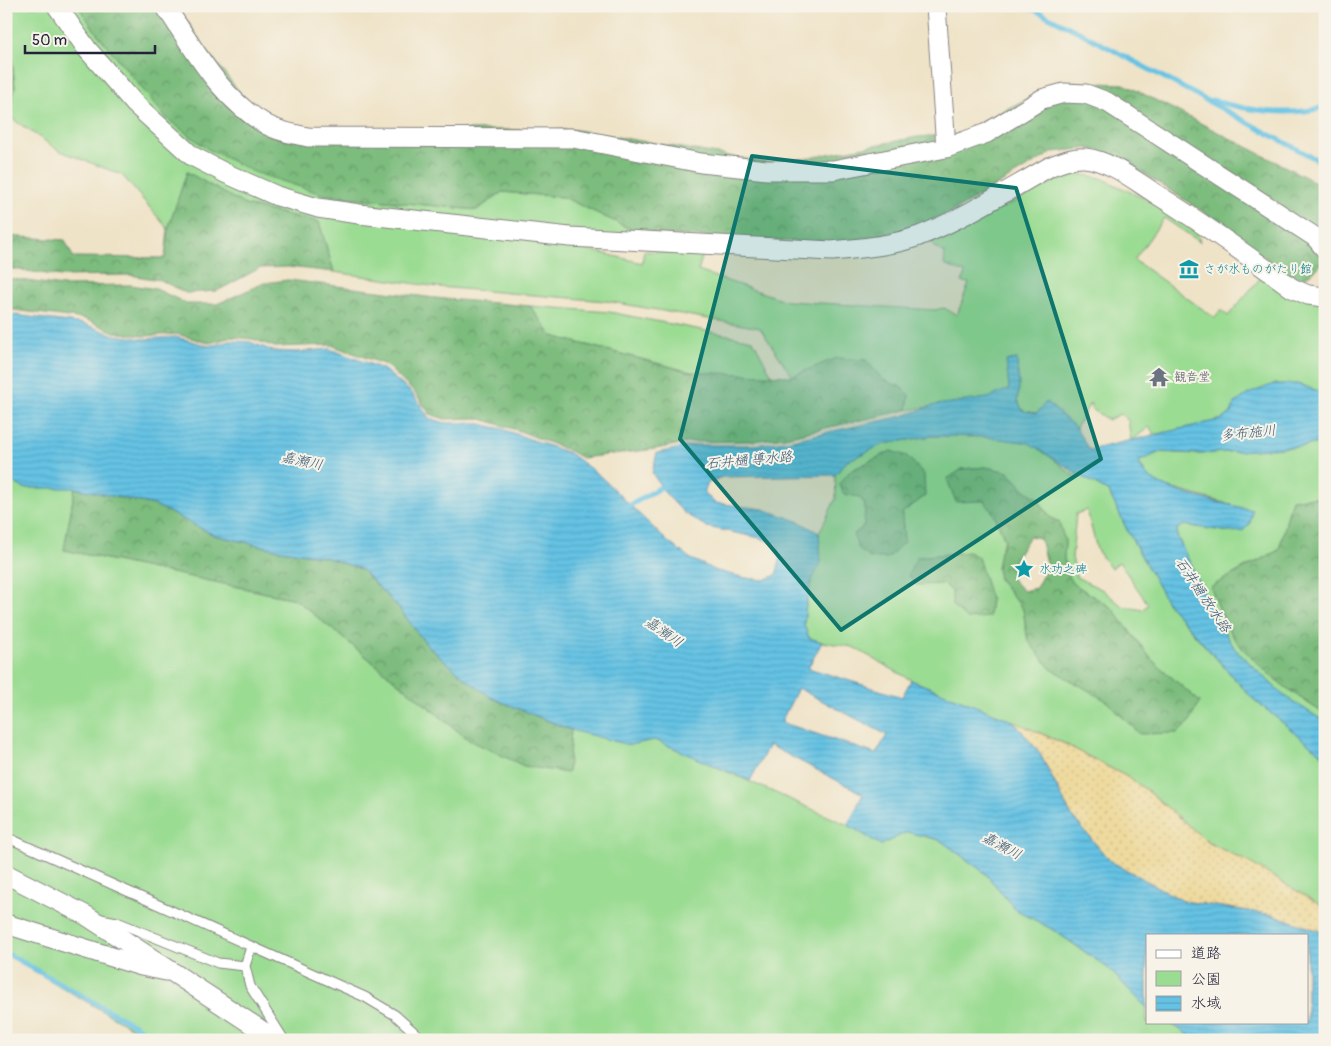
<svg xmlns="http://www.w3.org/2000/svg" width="1331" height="1046" font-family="Pangolin,'Klee One',sans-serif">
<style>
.green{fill:#9bdc93;stroke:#5e7f67;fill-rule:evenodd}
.forest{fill:url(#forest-crowns);stroke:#4f6f5c;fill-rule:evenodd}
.sand{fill:url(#sand-dots);stroke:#887e6c}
.water{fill:url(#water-rules);stroke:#44728f;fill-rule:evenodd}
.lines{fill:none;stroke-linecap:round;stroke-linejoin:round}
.stream{stroke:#65c2e3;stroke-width:5}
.lane-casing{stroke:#888281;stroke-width:11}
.street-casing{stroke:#888281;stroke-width:21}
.lane{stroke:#fff;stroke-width:9}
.street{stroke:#fff;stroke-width:19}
.marked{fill:#0f766e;fill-opacity:0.2;stroke:#0f766e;stroke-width:4;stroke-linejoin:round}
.labels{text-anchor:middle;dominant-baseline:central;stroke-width:4;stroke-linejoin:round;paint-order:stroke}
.culture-label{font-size:12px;fill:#0d838f;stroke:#f7f3e8;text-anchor:start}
.worship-label{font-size:12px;fill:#5b616d;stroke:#f7f3e8;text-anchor:start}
.water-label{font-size:14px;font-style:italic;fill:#395a76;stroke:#f7f3e8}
</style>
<defs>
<pattern id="forest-crowns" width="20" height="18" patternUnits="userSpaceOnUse" patternTransform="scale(1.25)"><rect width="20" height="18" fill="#7cbc7d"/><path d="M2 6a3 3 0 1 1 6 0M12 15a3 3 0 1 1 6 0" fill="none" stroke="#659868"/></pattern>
<pattern id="sand-dots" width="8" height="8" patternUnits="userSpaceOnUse" patternTransform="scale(1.25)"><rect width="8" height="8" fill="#eeda9e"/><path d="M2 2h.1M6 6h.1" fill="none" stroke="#ccbb89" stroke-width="1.8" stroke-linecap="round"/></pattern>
<pattern id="water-rules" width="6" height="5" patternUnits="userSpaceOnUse" patternTransform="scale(1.25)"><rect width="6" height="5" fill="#65c2e3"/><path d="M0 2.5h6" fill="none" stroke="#57a6c4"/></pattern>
</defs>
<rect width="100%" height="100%" fill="#f7f3e8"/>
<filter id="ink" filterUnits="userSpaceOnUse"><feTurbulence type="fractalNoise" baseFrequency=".02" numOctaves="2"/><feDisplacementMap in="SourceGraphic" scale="10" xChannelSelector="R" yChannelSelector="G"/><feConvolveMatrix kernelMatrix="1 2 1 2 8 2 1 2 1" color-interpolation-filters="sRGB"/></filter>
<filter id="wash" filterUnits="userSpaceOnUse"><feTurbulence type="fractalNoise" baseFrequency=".0096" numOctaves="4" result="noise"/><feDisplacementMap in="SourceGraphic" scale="20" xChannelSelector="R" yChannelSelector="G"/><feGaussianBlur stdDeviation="1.12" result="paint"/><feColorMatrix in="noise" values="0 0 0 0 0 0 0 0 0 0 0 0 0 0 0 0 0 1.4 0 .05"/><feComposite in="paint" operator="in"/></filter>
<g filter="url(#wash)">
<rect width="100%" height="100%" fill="#efe3c7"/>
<path class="green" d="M6 6H78L99 36 325 195 477 210 502 192 563 197 639 233 574 246 642 263 644 251 703 254 698 271 787 301 935 310 944 308 957 315 969 283 962 282 965 273 944 265 945 253 934 247 932 241 953 233 1053 182 1079 174 1101 178 1158 205 1197 231 1200 242 1164 218 1134 260 1215 318 1221 310 1228 316 1261 277 1325 304V393L1297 384 1234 404 1231 413 1224 419 1155 435 1149 427 1131 441 1128 420 1120 414 1108 420 1092 409 1090 403 1076 428 1047 402 1037 413 1023 411 1017 400C1021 387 1017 373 1017 359L1007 361 1009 389 988 398 907 410 909 395 901 387 883 380 866 360 837 358 792 376 760 328 606 301 438 287 334 272 319 222 245 205 187 172 168 229 122 175 58 150 8 116 15 88 11 47 6 45Z
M530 306 609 312 753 340 772 376 691 372 552 336Z
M931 436 987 437 1029 442 1057 462 1074 476 1076 473 1109 492 1128 532 1168 604 1194 634 1252 698 1325 757V908L1250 863 1209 843 1149 792 1129 778 1065 744 1013 721 911 680 853 647 822 642 809 638 804 625 806 603 811 583 821 562 819 533 836 498 835 475 847 461 884 444ZM891 451 925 496 902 513 904 542 853 535 864 526 865 504 859 497 850 471ZM986 467 1008 472 1025 490 1037 498 1065 541 1064 559 1070 582 1112 608 1152 660 1170 676 1140 734 1105 700 1028 641 1023 609 999 579 1000 551 1005 540 994 514 962 469ZM1087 510 1097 550 1111 569 1119 562 1148 604 1143 610 1122 606 1103 590 1076 577 1072 557 1076 514ZM969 552 952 592 917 557Z
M1325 441V497L1292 499 1279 550 1244 568 1211 587C1217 601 1225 625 1233 637 1258 668 1291 693 1325 714V722L1283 695 1235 649 1216 618 1177 536V529L1184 525 1230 532 1239 507 1163 486 1148 477 1138 461 1160 452 1199 454 1305 446Z
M6 453 848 825 881 845 907 832 940 840 985 873 1015 909 1055 931 1108 968 1147 1008V1022H1169L1191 1037 1198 1040H150L132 1028 6 955ZM75 488 571 730 469 740 295 599 64 550Z"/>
<path class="forest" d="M78 6H177L209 53 247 102 300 130H576L776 164 917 137 959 134 1045 89 1066 82 1124 84 1325 187V221L1308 241 1325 262 1299 283 1214 219 1117 156 1088 148 1053 152 952 212 912 228 836 244 639 233 563 197 502 192 477 210 325 195 254 172 208 149 167 119 99 36Z
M6 45 11 47 15 88 6 129Z
M187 172 245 205 319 222 334 272 288 267 260 268 217 291 186 293 160 280 130 275 61 276 6 268V236L65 240 73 257 165 258 168 229Z
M6 278 62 286 131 285 156 289 188 304H217L264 283 288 280 435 298 530 306 552 336 691 372 792 376 837 358 866 360 883 380 901 387 909 395 907 410 785 437 753 441 691 442 655 449 582 458 570 451 520 431 478 418 445 419 430 414 415 393 386 365 331 345 275 347 253 339 232 337 209 343 177 334 143 336 114 332 85 319 6 309Z
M891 451 907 456 924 474 925 496 902 513 904 542 888 558H869L858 548 853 535 864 526 865 504 859 497 844 494 839 484 850 471Z
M986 467 1008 472 1025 490 1037 498 1050 517 1059 522 1065 541 1064 559 1071 582 1112 608 1152 660 1200 702 1188 724 1177 733 1140 734 1105 700 1051 669 1028 641 1023 609 999 579 997 568 1000 551 1005 540 994 514 984 501 956 502 947 479 962 469ZM1030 536 1040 538 1047 567 1036 588 1023 591 1012 579 1015 559Z
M75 488 155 505 214 535 275 549 325 557 361 569 398 607 427 645 492 698 571 730 568 773 524 766 469 740 295 599 64 550Z
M1325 497V714C1291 693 1258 668 1233 637 1225 625 1217 601 1210 587L1279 550 1292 499Z
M969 552 978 557 991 600 989 617 967 619 952 606V592L943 584 916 585 908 575 917 557Z"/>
<path class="sand" d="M1013 721 1065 744 1129 778 1149 792 1209 843 1250 863 1325 908V933L1273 915 1183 901 1110 861 1071 815 1039 752Z"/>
<path class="water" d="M6 314 84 324 114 335 143 339 176 337 209 346 231 341 250 342 273 351 297 352 330 349 383 369 412 393 429 418 445 423H476L502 429 569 453 599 475 668 542 691 559 717 571 746 578 764 580 776 575 780 561 777 544 760 538 707 527 684 513 666 494 652 473 657 453 694 445H754L787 441 903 416 935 405 988 398 1009 389 1006 361 1017 359C1017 373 1021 387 1017 400L1023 411 1037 413 1046 402 1076 428 1089 450 1223 419 1231 413 1234 404 1248 394 1274 384H1297L1325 393V441L1305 446 1199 454 1160 452 1138 462C1141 467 1144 474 1149 477 1167 493 1227 504 1252 510L1250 524 1243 531 1231 532 1184 525 1177 529V536L1216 618 1235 649 1283 695 1325 722V757L1252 698 1168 604 1128 532 1109 492 1076 473 1029 443 987 437 931 436 884 444 847 461 835 475 722 477 708 483 704 493 715 503 763 509 798 521 819 533 821 562 811 583 806 603 804 625 809 638 822 642 808 668 902 697 911 680 1013 721 1039 752 1071 815 1110 861 1183 901 1273 915 1325 933V1040H1198L1191 1037 1169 1022H1307V935H1147V1008L1108 968 1055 931 1015 909 985 873 940 840 907 832 881 845 848 825 863 794 769 745 750 781 655 740 629 745 571 730 492 698 466 679 427 645 398 607 361 569 325 557 275 549 214 535 155 505 75 488H23L6 478ZM798 688 887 735 876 754 781 722Z"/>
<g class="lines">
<path class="stream" d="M1027 6 1085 35 1325 164
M1212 100C1249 111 1287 117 1325 107
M624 509 666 484
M6 953 136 1026 156 1040"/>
</g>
</g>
<g filter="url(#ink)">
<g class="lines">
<defs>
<path id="lane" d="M6 837 365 997 395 1015 423 1040
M101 919 117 922 218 963 245 966
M251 947 245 966 250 986 284 1040"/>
<path id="street" d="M57 6 87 49 135 104 192 156 225 173 277 196 318 208 359 214 570 237 832 251C861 248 891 246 919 236 965 218 1008 190 1051 166 1062 162 1073 157 1085 158 1111 161 1134 180 1156 194 1203 223 1247 255 1292 288L1308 295 1325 297
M165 6C194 49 220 99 267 125 279 132 294 134 308 137L573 138 701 163 767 170H833L946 148 987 133 1042 99 1064 93 1086 94 1107 102 1315 237 1325 249
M936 6 946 148
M6 874 87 916 276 1040
M6 924 141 966 166 971"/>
</defs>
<use href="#lane" class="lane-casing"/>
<use href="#street" class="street-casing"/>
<use href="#lane" class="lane"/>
<use href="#street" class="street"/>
</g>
</g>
<path class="marked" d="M752 156 1016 188 1101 459 841 630 680 439Z"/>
<defs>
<symbol id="museum-bare" viewBox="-9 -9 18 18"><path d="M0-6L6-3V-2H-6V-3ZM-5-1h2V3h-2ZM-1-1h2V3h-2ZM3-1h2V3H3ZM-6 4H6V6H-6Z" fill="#0f9aa8" stroke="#f7f3e8" stroke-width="2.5" paint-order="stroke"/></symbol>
<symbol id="temple-bare" viewBox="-9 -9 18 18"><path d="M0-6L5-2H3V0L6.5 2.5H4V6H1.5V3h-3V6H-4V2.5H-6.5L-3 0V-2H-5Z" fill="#6b7280" stroke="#f7f3e8" stroke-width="2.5" paint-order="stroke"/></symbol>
<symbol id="sight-bare" viewBox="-9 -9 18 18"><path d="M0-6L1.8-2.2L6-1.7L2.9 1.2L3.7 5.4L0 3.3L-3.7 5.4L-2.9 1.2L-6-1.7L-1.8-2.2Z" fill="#0f9aa8" stroke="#f7f3e8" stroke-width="2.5" paint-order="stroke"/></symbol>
</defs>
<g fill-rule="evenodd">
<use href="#museum-bare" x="1175" y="255" width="28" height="28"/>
<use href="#temple-bare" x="1145" y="363" width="28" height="28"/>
<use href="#sight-bare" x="1010" y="555" width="28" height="28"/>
</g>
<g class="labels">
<g class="culture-label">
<text x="1204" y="269">さが水ものがたり館</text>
<text x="1039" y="569">水功之碑</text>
</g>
<g class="worship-label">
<text x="1174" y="377">観音堂</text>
</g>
<g class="water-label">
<text transform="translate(1248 433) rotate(-6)">多布施川</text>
<text transform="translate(749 460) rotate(-5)">石井樋 導水路</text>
<text transform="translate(302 461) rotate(12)">嘉瀬川</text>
<text transform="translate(1203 595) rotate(56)">石井樋 放水路</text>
<text transform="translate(664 632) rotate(35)">嘉瀬川</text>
<text transform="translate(1002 846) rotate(28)">嘉瀬川</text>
</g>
</g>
<rect width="1331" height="1046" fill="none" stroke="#f7f3e8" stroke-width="25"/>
<rect x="1146" y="934" width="162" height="90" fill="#f7f3e8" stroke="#a29fa3"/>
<rect x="1156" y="950" width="25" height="8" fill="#ffffff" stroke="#a29fa3"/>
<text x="1191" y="958" font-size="15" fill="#22223b">道路</text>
<rect x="1156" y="971" width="25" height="15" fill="#9bdc93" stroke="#a29fa3"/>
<text x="1191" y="984" font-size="15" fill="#22223b">公園</text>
<rect x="1156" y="996" width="25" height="15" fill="url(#water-rules)" stroke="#a29fa3"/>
<text x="1191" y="1008" font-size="15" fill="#22223b">水域</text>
<path d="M25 45v8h130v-8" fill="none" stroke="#22223b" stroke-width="2.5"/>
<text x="32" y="45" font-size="15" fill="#22223b" stroke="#f7f3e8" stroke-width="4" paint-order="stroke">50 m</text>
</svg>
